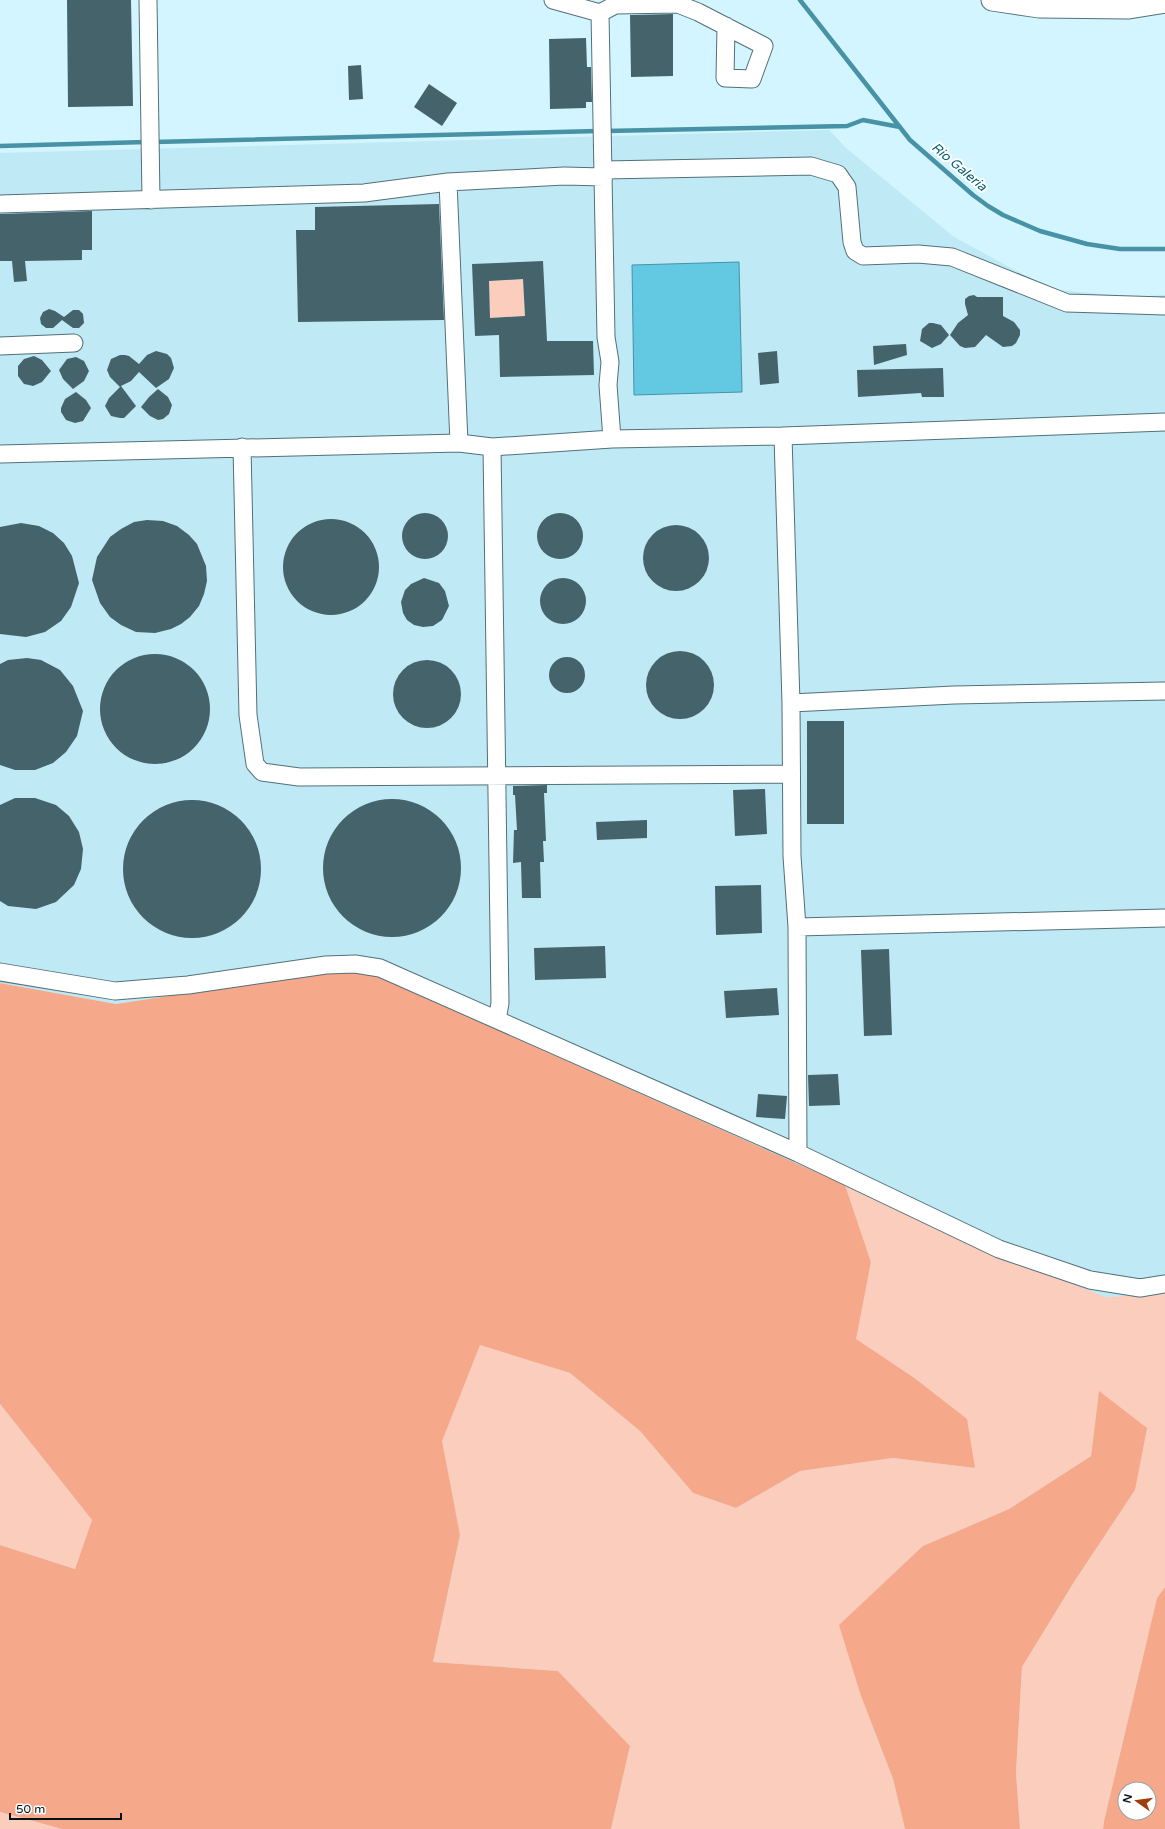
<svg xmlns="http://www.w3.org/2000/svg" width="1165" height="1829" font-family="'Varela Round',sans-serif">
<style>
.built{fill:#bfe9f5}
.green{fill:#facdbc}
.forest{fill:#f6a88b;fill-rule:evenodd}
.water{fill:#63c9e3;stroke:#4792a5}
.lines{fill:none;stroke-linecap:round;stroke-linejoin:round}
.stream{stroke:#4792a5;stroke-width:4.5}
.building{fill:#45636b;fill-rule:evenodd}
.minor-casing{stroke:#527078;stroke-width:19}
.major-casing{stroke:#527078;stroke-width:23}
.minor{stroke:#fff;stroke-width:17}
.major{stroke:#fff;stroke-width:21}
.labels{text-anchor:middle;dominant-baseline:central;stroke-width:4;stroke-linejoin:round;paint-order:stroke}
.water-label{font-size:13px;font-style:italic;fill:#035e71;stroke:#fff}
</style>
<rect width="100%" height="100%" fill="#d3f5ff"/>
<path class="built" d="M829 130 846 148 954 237 1050 289 1131 297 1165 295V1294L1105 1297 888 1205 379 977 353 971H332L116 1004 0 983V153Z"/>
<path class="green" d="M523 279 525 316 490 318 489 281Z
M845 1185 888 1205 1105 1297 1165 1294V1587L1157 1598 1104 1821 1103 1829H1020L1016 1772 1022 1667 1074 1582 1135 1490 1099 1392 1091 1456 1009 1509 923 1546 861 1696 893 1779 905 1829H611L630 1746 558 1671 433 1662 460 1535 441 1441 480 1344 570 1373 640 1431 693 1493 736 1508 800 1471 893 1458 975 1468 913 1377 855 1339 871 1262Z
M0 1404 92 1520 75 1569 0 1545Z
M0 1812 62 1829H0Z"/>
<path class="forest" d="M332 971H353L379 977 845 1185 871 1262 856 1339 913 1377 967 1419 975 1468 893 1458 800 1471 736 1508 693 1493 640 1431 570 1373 480 1345 442 1441 460 1535 433 1662 558 1671 630 1746 611 1829H62L0 1812V1545L75 1569 92 1520 0 1404V983L116 1004Z
M1099 1391 1147 1428 1135 1490 1074 1582 1022 1667 1016 1772 1020 1829H905L893 1779 861 1696 839 1625 923 1546 1009 1509 1091 1456Z
M1165 1587V1829H1103L1104 1821 1157 1598ZM1125 1789H1149V1813H1125Z"/>
<path class="water" d="M739 262 742 392 634 395 632 265Z"/>
<g class="lines">
<path class="stream" d="M800 0 910 140 973 195 988 206 1003 215 1040 231 1087 244 1120 249H1165
M606 131 847 126 863 120 900 127
M154 142 598 131
M0 146 146 142"/>
</g>
<path class="building" d="M67 0H131L133 106 68 107Z
M673 14V76L631 77 630 15Z
M586 38 587 67H591L592 102H586V108L550 109 549 39Z
M361 65 363 99 349 100 348 66Z
M429 84 457 103 442 126 414 107Z
M439 204 444 320 298 322 296 230H315V207Z
M92 211V250H82V260L25 261 27 281 14 282 12 261H0V214Z
M543 261 547 341H593L594 375 500 377 499 335 475 336 472 264ZM523 279 525 316 490 318 489 281Z
M974 295 977 297H1003V316L1014 322 1020 330V335L1016 343 1012 346 1003 347 986 335 975 347 965 348 960 346 950 335 958 323 968 315 965 304V299L969 296Z
M49 309 55 311 64 317 73 310H79L83 314 84 323 79 328H73L62 320 53 328H46L41 324 40 318 43 312Z
M929 323H933L941 325 949 335 941 344 932 348 920 341 922 329Z
M906 344 907 355 874 365 873 346Z
M156 351 167 354 171 358 174 368 169 379 156 388 139 372 131 381 121 386 136 406 124 418H120L111 416 105 406 109 398 120 387 110 377 107 370 111 359 120 355H125L129 356 139 364 147 355Z
M777 351 779 383 760 385 758 353Z
M34 356 42 360 51 371 42 382 33 386 29 385 24 384 18 376V366L24 359Z
M76 357 84 361 89 371 84 381 73 389 63 379 59 370 67 359Z
M943 368 944 397H922L921 393 858 397 857 370Z
M158 389 168 397 172 405 169 414 163 419 158 420 150 416 141 407 149 397Z
M76 392 86 400 91 408 83 421 75 423 66 420 61 412V408L65 399Z
M537 536a23 23 0 1 1 46 0a23 23 0 1 1-46 0Z
M402 536a23 23 0 1 1 46 0a23 23 0 1 1-46 0Z
M283 567a48 48 0 1 1 96 0a48 48 0 1 1-96 0Z
M147 520 163 521 177 526 189 535 197 544 206 566 207 581 204 594 199 606 190 617 181 624 171 629 155 633 136 632 121 625 110 617 100 603 92 580 97 557 110 537 121 529 134 522Z
M21 523 39 526 53 533 64 543 72 556 79 583 71 607 61 621 45 632 26 637 0 634V527Z
M643 558a33 33 0 1 1 66 0a33 33 0 1 1-66 0Z
M424 578 439 583 445 591 449 606 442 620 433 626 423 627 414 625 407 620 403 613 401 602 405 590 411 584Z
M540 601a23 23 0 1 1 46 0a23 23 0 1 1-46 0Z
M646 685a34 34 0 1 1 68 0a34 34 0 1 1-68 0Z
M100 709a55 55 0 1 1 110 0a55 55 0 1 1-110 0Z
M549 675a18 18 0 1 1 36 0a18 18 0 1 1-36 0Z
M27 658 41 660 60 670 73 686 83 711 77 736 66 752 53 763 35 770H15L0 765V664L8 660Z
M393 694a34 34 0 1 1 68 0a34 34 0 1 1-68 0Z
M807 721H844V824H807Z
M547 785V793H544L546 841H543L544 862H540L541 898H522L521 862 513 863 514 830H517L515 795H513V786Z
M765 789 767 834 735 836 733 790Z
M15 798H35L56 805 69 816 79 832 83 849 81 869 74 885 56 902 36 909 8 906 0 901V805Z
M323 868a69 69 0 1 1 138 0a69 69 0 1 1-138 0Z
M123 869a69 69 0 1 1 138 0a69 69 0 1 1-138 0Z
M647 820V838L597 840 596 822Z
M761 885 762 933 716 935 715 886Z
M605 946 606 978 535 980 534 948Z
M889 949 892 1035 864 1036 861 950Z
M777 988 779 1015 726 1018 724 991Z
M838 1074 840 1105 809 1106 808 1075Z
M758 1094 787 1096 785 1119 756 1117Z"/>
<g class="lines">
<defs>
<path id="minor" d="M148 0 151 200
M553 0 600 13 606 337 610 362 608 385 612 439
M600 13 615 5 678 4 698 12 764 46 752 79 725 78 726 26
M604 170 811 166 838 174 847 187 852 242 855 251 863 256 918 254 952 257 1067 303 1165 306
M448 182 459 443
M0 204 364 193 448 182 564 176 604 177
M0 346 74 343
M783 436 791 703 792 856 797 927 798 1153
M242 447 248 715 255 764 262 772 299 777 791 774
M492 447 500 1003 497 1020
M0 454 459 443 492 447 612 439 783 436 1165 422
M791 703 954 695 1165 691
M797 927 1165 918
M0 972 115 991 188 985 326 965 355 964 380 968 798 1153 999 1249 1090 1280 1140 1288 1165 1284"/>
<path id="major" d="M992 0 1039 7 1129 8 1165 2"/>
</defs>
<use href="#minor" class="minor-casing"/>
<use href="#major" class="major-casing"/>
<use href="#minor" class="minor"/>
<use href="#major" class="major"/>
</g>
<g class="labels">
<g class="water-label">
<text transform="translate(959 167) rotate(40)">Rio Galeria</text>
</g>
</g>
<g transform="translate(1137 1801) rotate(284)"><circle r="19" fill="#ffffff" stroke="#9ba0a1"/>
<path d="M0-3L7 15L0 10L-7 15Z" fill="#a13d0b"/>
<text y="-6" font-size="11" font-weight="bold" text-anchor="middle" fill="#061215">N</text>
</g>
<path d="M10 1813v6h111v-6" fill="none" stroke="#061215" stroke-width="2"/>
<text x="16" y="1813" font-size="12" fill="#061215" stroke="#ffffff" stroke-width="3" paint-order="stroke">50 m</text>
</svg>
